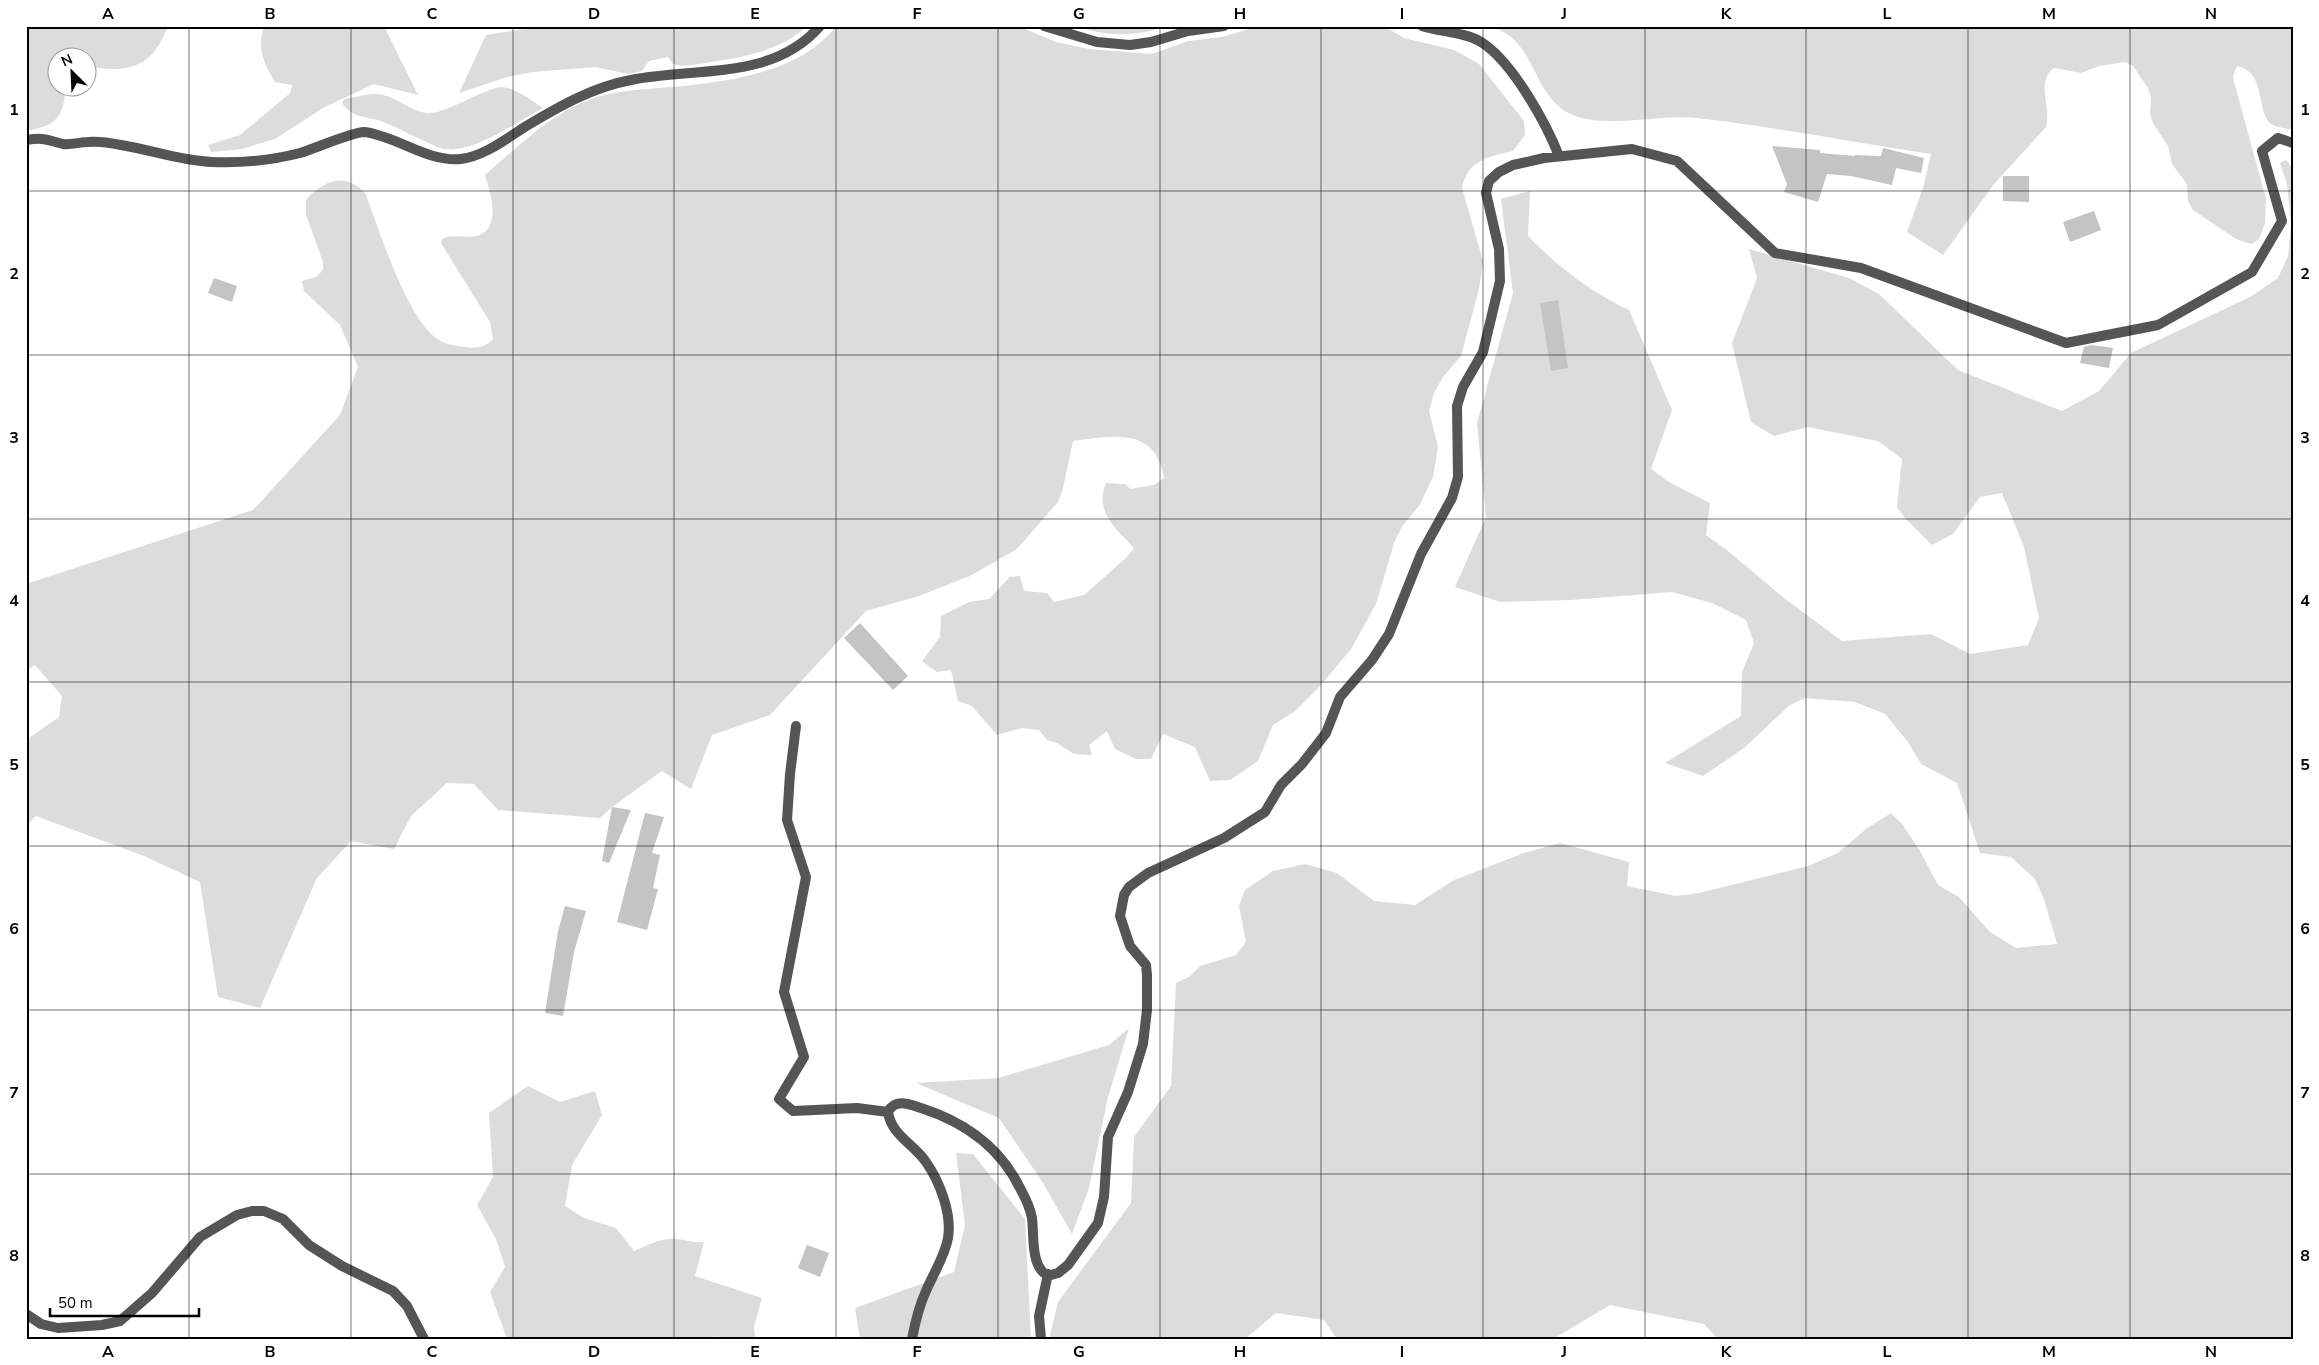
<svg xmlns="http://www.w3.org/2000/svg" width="2319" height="1365" font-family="'Nunito Sans',sans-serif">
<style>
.green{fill:#dcdcdc}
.building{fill:#c4c4c4}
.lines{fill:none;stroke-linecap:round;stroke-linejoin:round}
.street{stroke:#555;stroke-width:10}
.grid{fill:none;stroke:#000;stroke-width:1;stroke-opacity:0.55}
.neatline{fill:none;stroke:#000;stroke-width:2}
.grid-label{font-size:16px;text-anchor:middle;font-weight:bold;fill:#000}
</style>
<rect width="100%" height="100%" fill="#fff"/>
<path class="green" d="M26 26H168C155 58 142 70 107 69 100 68 94 67 88 67V58H58V88H66C63 116 57 126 29 130H26Z
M264 26H388L386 30 418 95 374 84 323 108 275 139 242 149 211 152 208 145 240 135 290 93 292 85 275 82C263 62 257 49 264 26Z
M544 26H807C781 50 746 57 711 62 698 64 686 68 673 64L668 57 649 61 642 71 628 74 595 67 533 72 507 77 459 93 486 35Z
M836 26H1018L1056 42 1089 49 1152 54 1188 41 1222 37 1259 26H1384L1404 38 1454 50 1479 64 1524 121 1525 135 1513 151C1490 156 1467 160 1462 188L1483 261 1479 289 1461 356 1443 377 1434 393 1429 411 1438 447 1433 477 1419 506 1403 525 1395 540 1376 604 1351 649 1320 686 1295 711 1273 725 1258 761 1230 780 1210 781 1195 747 1163 734 1151 759H1136L1115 749 1107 731 1089 745 1092 755 1074 754 1057 743 1047 740 1039 730 1022 728 997 735 972 706 958 701 951 670 937 672 922 661 940 637 941 616 969 602 989 599 1010 577 1020 576 1024 591 1047 593 1054 602 1084 595 1126 558 1134 548C1116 529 1094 511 1106 483L1126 484 1130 489 1154 485 1164 478C1156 426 1111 436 1073 441L1063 488 1058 502 1017 549 970 576 919 596 866 611 770 715 712 735 691 789 662 771 612 807 600 818 498 810 474 784 447 783 411 816 394 849 351 841 317 878 260 1008 218 997 200 882 144 856 36 816 26 826V740L59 717 62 696 35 665 26 671V584L253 510 340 415 358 367 340 325 304 291 302 281 316 277 323 270V262L306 215V200C323 180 348 171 366 195 379 230 408 322 439 340 447 345 457 346 465 347 476 349 486 347 493 339L490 322 441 243 442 239C451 234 460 237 470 237 504 235 491 195 485 175 519 146 553 111 597 97 625 89 654 89 683 86 736 80 802 71 836 26Z
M1076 26H1167C1136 37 1107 37 1076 26Z
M1486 26H2293V130C2285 128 2276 128 2270 123 2256 109 2266 73 2238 66L2235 70 2233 78 2266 199 2265 223 2259 239 2251 244 2236 239 2193 210 2188 201 2187 184 2172 164 2168 146 2153 123 2150 114 2151 97 2148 88 2133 66 2125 62 2099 66 2081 73 2054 68C2035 82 2052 108 2046 127L1994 184 1943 255 1907 232 1924 185 1931 154C1853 142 1775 127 1697 118 1661 114 1606 129 1573 115 1529 97 1539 36 1486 26Z
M500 87C517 88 529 99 543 108 518 121 469 157 441 148 421 141 402 129 381 121 368 117 348 117 342 102L345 99C357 97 372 92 383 95 398 98 411 111 426 113 444 115 479 91 500 87Z
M2286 160 2293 169V1339H1718L1704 1324 1610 1305 1553 1339H1337L1324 1320 1276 1313 1245 1339H1049L1058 1302 1131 1203 1134 1137 1171 1086 1176 983 1189 977 1200 966 1236 955 1246 942 1239 906 1245 890 1273 871 1305 864 1337 873 1374 901 1415 905 1454 880 1524 853 1560 843 1629 862 1627 886 1676 896 1699 893 1808 866 1838 853 1866 829 1891 813 1902 824 1920 851 1938 885 1959 897 1990 932 2016 948 2057 944 2044 899 2035 879 2011 857 1980 853 1957 783 1921 764 1908 742 1885 714 1855 702 1805 698 1790 705 1744 748 1703 776 1665 763 1741 716 1742 672 1754 643 1746 620 1712 603 1672 592 1571 600 1500 602 1455 587 1486 517 1477 423 1513 293 1501 199 1530 191 1528 236C1558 267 1591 292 1629 310L1672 410 1651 469 1669 482 1710 503 1706 535 1728 551 1784 598 1842 641 1931 634 1970 654 2028 645 2039 618 2024 547 2002 493 1980 497 1953 534 1932 545 1904 517 1897 507 1902 459 1878 441 1808 427 1774 436 1751 422 1732 343 1757 278 1749 249 1849 278 1879 294 1958 370 2062 411 2099 391 2131 353 2250 297 2278 278 2288 256 2291 224 2287 184 2280 163Z
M1129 1028 1108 1097 1089 1188 1072 1234 1043 1183 999 1118 916 1083 998 1078 1109 1045Z
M528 1086 560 1102 595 1091 602 1115 572 1165 565 1206 584 1218 616 1228 634 1251C648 1245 662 1237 677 1239 687 1240 693 1243 704 1242L695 1276 762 1298 754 1326 755 1339H718L715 1336 712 1339H507L490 1292 505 1267 496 1239 477 1205 493 1177 489 1113Z
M956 1153 973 1154 1025 1219 1031 1339H860L855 1308 954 1272 965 1225Z"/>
<path class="building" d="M1772 146 1820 150V153L1855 156V155L1881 156 1883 148 1924 158 1921 173 1896 168 1892 185 1851 176 1827 174 1818 202 1784 192 1787 184Z
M2003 176H2029V202L2003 201Z
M2094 211 2101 230 2070 242 2063 222Z
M214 278 237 286 232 302 208 293Z
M1558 300 1568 368 1551 371 1540 303Z
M2092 345 2113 348 2109 368 2080 363 2084 347Z
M860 623 908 676 893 690 844 638Z
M612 807 631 810 609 863 602 861Z
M645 813 664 817 652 853 660 855 653 888 658 889 647 930 617 922Z
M565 906 586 911 574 952 563 1016 545 1013 558 931Z
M807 1245 829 1253 820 1277 798 1268Z"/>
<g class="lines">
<path class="street" d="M1044 26 1097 42 1130 45 1151 42 1188 31 1224 26
M1422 26C1440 32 1465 32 1481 42 1512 61 1546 123 1559 156
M26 140C46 137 46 140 63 144 71 145 80 142 88 142 99 141 111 143 121 145 152 150 181 161 212 162 240 163 273 160 300 153 317 148 349 133 364 132 370 132 379 136 384 137 409 145 434 162 461 159 485 156 507 138 528 125 560 106 593 87 631 80 695 67 773 81 820 26
M796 726 790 774 787 820 806 877 784 992 804 1057 779 1099 793 1111 857 1108 888 1112
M26 1314 41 1324 58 1328 102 1325 120 1321 152 1293 200 1237 237 1215 252 1211H264L283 1219 309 1245 342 1266 393 1291 407 1306 424 1339
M912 1339C915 1323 919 1306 926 1291 933 1274 945 1256 948 1238 952 1214 940 1182 926 1162 914 1144 891 1135 888 1112 895 1098 909 1104 921 1108 965 1122 1001 1148 1021 1190 1026 1199 1030 1208 1032 1218 1034 1234 1031 1262 1044 1273L1051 1275 1058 1273 1068 1265 1098 1223 1104 1197 1108 1137 1128 1092 1143 1044 1147 1010V975L1146 965 1130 946 1120 916 1124 895 1129 887 1148 873 1224 838 1265 812 1281 785 1302 764 1326 733 1340 697 1372 660 1389 634 1421 554 1452 498 1458 477 1457 406 1463 387 1483 352 1500 281 1499 249 1486 193 1489 181 1499 172 1513 165 1544 158 1632 149 1677 161 1775 253 1861 268 2066 343 2158 325 2252 272 2282 221 2262 151 2278 138 2293 143
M1041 1339 1039 1316 1048 1274"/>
</g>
<path class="grid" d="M189 26V1339M351 26V1339M513 26V1339M674 26V1339M836 26V1339M998 26V1339M1160 26V1339M1321 26V1339M1483 26V1339M1645 26V1339M1806 26V1339M1968 26V1339M2130 26V1339M26 191H2293M26 355H2293M26 519H2293M26 682H2293M26 846H2293M26 1010H2293M26 1174H2293"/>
<rect width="2319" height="1365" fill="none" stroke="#ffffff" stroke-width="55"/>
<g transform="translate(72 72) rotate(336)"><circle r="24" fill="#ffffff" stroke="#999999"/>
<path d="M0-4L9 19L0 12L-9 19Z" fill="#000000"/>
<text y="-8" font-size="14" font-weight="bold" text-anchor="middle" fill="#000000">N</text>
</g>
<path d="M50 1308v8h149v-8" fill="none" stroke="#000000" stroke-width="2.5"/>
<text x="58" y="1308" font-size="15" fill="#000000" stroke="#ffffff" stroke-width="4" paint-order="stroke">50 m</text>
<rect x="28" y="28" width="2264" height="1310" class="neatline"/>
<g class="grid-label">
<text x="108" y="19">A</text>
<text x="270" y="19">B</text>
<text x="432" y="19">C</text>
<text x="594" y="19">D</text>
<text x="755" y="19">E</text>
<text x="917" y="19">F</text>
<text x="1079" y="19">G</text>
<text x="1240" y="19">H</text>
<text x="1402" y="19">I</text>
<text x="1564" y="19">J</text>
<text x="1726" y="19">K</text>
<text x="1887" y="19">L</text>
<text x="2049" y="19">M</text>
<text x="2211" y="19">N</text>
<text x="14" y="115">1</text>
<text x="2305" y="115">1</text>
<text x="14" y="279">2</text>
<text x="2305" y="279">2</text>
<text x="14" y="443">3</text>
<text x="2305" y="443">3</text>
<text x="14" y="606">4</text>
<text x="2305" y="606">4</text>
<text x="14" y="770">5</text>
<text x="2305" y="770">5</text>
<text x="14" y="934">6</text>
<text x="2305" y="934">6</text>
<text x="14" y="1098">7</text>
<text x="2305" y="1098">7</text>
<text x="14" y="1261">8</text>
<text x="2305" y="1261">8</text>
<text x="108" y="1357">A</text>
<text x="270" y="1357">B</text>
<text x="432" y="1357">C</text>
<text x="594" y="1357">D</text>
<text x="755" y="1357">E</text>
<text x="917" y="1357">F</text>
<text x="1079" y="1357">G</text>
<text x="1240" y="1357">H</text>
<text x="1402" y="1357">I</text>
<text x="1564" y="1357">J</text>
<text x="1726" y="1357">K</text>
<text x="1887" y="1357">L</text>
<text x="2049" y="1357">M</text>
<text x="2211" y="1357">N</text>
</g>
</svg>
